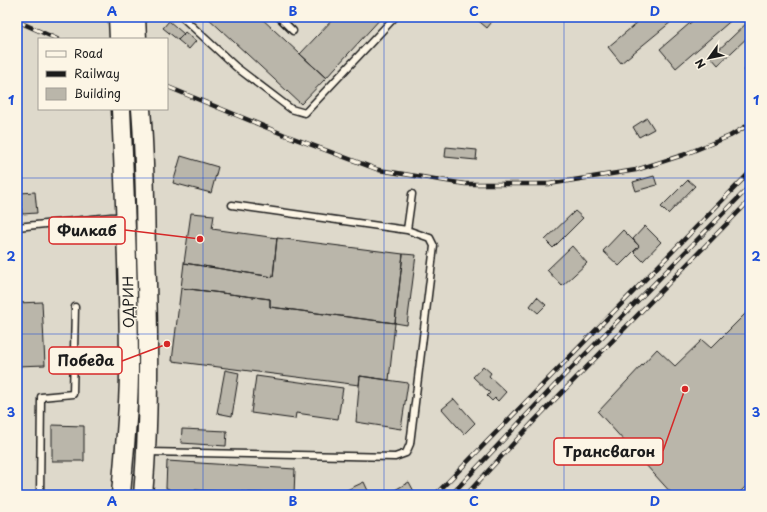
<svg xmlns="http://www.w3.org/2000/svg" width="767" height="512" font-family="'Playpen Sans',sans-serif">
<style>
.built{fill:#ded9cb;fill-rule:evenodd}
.building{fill:#bab6aa;stroke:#1c1c1c}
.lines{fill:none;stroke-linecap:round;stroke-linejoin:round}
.lane-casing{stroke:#1c1c1c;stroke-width:9}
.secondary-casing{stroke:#1c1c1c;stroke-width:21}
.lane{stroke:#fcf5e5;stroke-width:6}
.secondary{stroke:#fcf5e5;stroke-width:18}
.rail-casing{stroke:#1c1c1c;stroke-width:4.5}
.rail{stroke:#fcf5e5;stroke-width:3;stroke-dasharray:9;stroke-linecap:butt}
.grid{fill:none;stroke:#1d4ed8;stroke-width:1;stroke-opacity:0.55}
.labels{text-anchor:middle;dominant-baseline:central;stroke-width:3;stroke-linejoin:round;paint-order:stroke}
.street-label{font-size:14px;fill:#1c1c1c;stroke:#fcf5e5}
.leader{fill:none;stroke:#d62828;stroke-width:1.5}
.callout-dot{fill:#d62828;stroke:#fcf5e5;stroke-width:1.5}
.callout{fill:#fcf5e5;stroke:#d62828;stroke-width:1.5}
.callout-label{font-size:15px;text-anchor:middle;font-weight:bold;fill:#1c1c1c}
.neatline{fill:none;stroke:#1d4ed8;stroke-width:1.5}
.grid-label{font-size:13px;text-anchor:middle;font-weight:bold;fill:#1d4ed8}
</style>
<rect width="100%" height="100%" fill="#eee8d9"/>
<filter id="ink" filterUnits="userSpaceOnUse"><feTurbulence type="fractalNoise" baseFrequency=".025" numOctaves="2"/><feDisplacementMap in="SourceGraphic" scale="8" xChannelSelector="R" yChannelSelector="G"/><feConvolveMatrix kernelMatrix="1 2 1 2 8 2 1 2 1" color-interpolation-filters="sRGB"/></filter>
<g filter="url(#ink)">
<path class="built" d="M17 17H750V495H17ZM39 39H167V109H39Z"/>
<path class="building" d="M207 17H260L326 78 301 104Z
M335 17H382L326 78 300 54Z
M474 17H496L487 28Z
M644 17H677L621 63 608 47Z
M697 17H735L676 68 660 49Z
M750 20V35L718 65 711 57Z
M169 21 184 34 178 40 163 28Z
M185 32 196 41 189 49 178 40Z
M750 65V77L744 70Z
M647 118 654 129 639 137 633 127Z
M446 147 477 150 476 160 445 157Z
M181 156 218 167 211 193 173 183Z
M654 176 657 185 636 191 633 182Z
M688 180 695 186 668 214 661 207Z
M35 192 37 213 22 214 20 193Z
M575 211 583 218 553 248 545 240Z
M191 213 214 215 212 229 277 238 273 277 184 263Z
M645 226 661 242 643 261 634 252 639 246 633 239Z
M623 230 639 246 619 266 603 251Z
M277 238 403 254 395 323 270 307V299L181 288 184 263 273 277Z
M572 246 587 263 562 286 547 270Z
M403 254 416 255 407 325 395 323Z
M181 288 270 299V307L395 323 389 380 360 376 359 385 172 361Z
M537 297 546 305 538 313 530 306Z
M42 302 45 365 17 366V303Z
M750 309V482L737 495H673L598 412 657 349 675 366 702 340 711 348Z
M483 366 491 373 489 376 506 392 498 401 495 398 492 401 487 396 490 393 473 377Z
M225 370 239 373 232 416 217 413Z
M256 376 343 388 338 419 296 413 295 419 251 413Z
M360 376 408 383 401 429 356 422Z
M454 399 475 423 464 434 442 409Z
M52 425 84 426V461H52Z
M182 429 227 431 226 446 181 443Z
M17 435 18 463H17Z
M167 461 295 469 294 495 241 492 240 493 195 490V495H169V489L166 488Z
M364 482 370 495H336Z
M409 482 416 495H386Z"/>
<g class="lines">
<defs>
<path id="lane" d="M182 17 236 67 291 109 305 113 395 17
M279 17 293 31
M17 227 111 217H125
M407 230 412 194
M148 452 395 457 406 453 410 444 434 246 430 238 407 230 232 205
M40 495 41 397 73 394 75 307"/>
<path id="secondary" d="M118 17 119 39
M136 17 137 39
M141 109C145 156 145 204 146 252 149 333 150 414 143 495
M121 495C124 454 129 412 129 371 129 283 125 196 121 109"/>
</defs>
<use href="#lane" class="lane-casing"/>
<use href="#secondary" class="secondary-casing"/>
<use href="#lane" class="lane"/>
<use href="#secondary" class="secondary"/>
<defs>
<path id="rail" d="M17 21 57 39
M168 87 285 135 379 170 465 184H549L636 170 683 155 730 136 750 124
M435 495 750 172
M451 495 555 385 750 186
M466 495 535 420 750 200"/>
</defs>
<use href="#rail" class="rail-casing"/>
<use href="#rail" class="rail"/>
</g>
</g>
<path class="grid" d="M203 17V495M384 17V495M564 17V495M17 178H750M17 334H750"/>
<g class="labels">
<g class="street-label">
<text transform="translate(128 302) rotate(-91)">ОДРИН</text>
</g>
</g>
<path class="leader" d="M200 239L125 230M167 344L122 361M685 389L663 451"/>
<g class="callout-dot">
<circle cx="200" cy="239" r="4"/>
<circle cx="167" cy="344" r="4"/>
<circle cx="685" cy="389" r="4"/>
</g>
<g class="callout">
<rect x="49" y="217" width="76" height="27" rx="4"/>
<rect x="49" y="347" width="73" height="27" rx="4"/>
<rect x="554" y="438" width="109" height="27" rx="4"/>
</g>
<g class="callout-label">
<text x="87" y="236">Филкаб</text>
<text x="86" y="366">Победа</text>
<text x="609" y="457">Tрансвагон</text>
</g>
<rect width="767" height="512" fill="none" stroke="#fcf5e5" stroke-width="44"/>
<rect x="38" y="38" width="130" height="72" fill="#fcf5e5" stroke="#a29e95"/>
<rect x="46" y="51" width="20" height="6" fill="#fcf5e5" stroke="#a29e95"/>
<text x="74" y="58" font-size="12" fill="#1c1c1c">Road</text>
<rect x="46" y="71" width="20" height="6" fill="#1c1c1c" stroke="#a29e95"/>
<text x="74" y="78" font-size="12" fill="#1c1c1c">Railway</text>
<rect x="46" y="88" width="20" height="12" fill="#bab6aa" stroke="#a29e95"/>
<text x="74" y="98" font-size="12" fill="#1c1c1c">Building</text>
<g transform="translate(709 58) rotate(237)" stroke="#fcf5e5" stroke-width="3" paint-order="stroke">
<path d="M0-3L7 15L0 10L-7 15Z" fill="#1c1c1c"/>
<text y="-6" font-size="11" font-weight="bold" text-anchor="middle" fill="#1c1c1c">N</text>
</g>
<rect x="22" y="22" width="723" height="468" class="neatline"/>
<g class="grid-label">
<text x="112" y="16">A</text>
<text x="293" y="16">B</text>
<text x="474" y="16">C</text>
<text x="655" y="16">D</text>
<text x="11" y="105">1</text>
<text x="756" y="105">1</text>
<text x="11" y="261">2</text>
<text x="756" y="261">2</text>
<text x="11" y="417">3</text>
<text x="756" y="417">3</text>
<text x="112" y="506">A</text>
<text x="293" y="506">B</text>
<text x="474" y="506">C</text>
<text x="655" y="506">D</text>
</g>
</svg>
